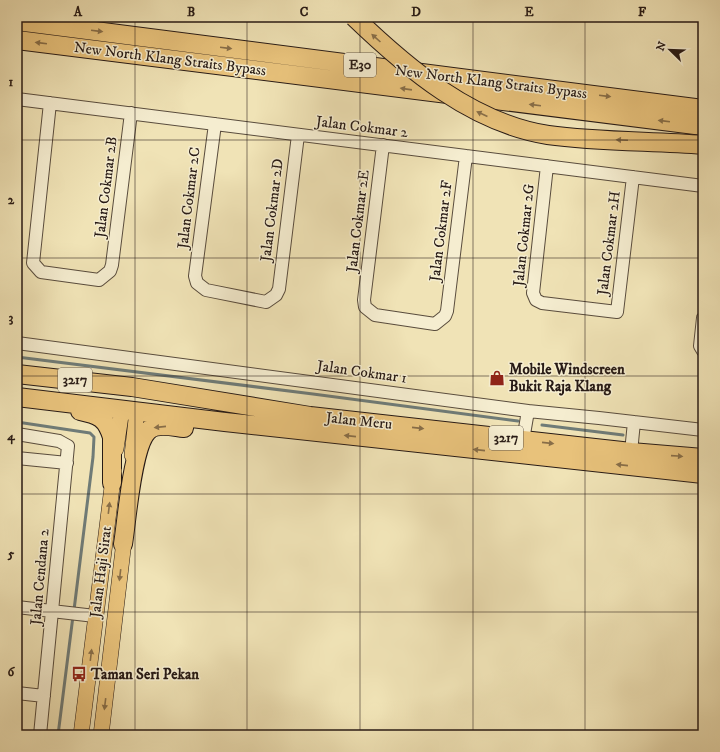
<svg xmlns="http://www.w3.org/2000/svg" width="720" height="752" font-family="'IM FELL DW Pica',serif">
<style>
.lines{fill:none;stroke-linecap:round;stroke-linejoin:round}
.stream{stroke:#6f7b77;stroke-width:3}
.minor-casing{stroke:#594c3d;stroke-width:14}
.major-casing{stroke:#271a15;stroke-width:16}
.highway-casing{stroke:#271a15;stroke-width:20}
.minor{stroke:#f5edd0;stroke-width:12}
.major{stroke:#e8c27b;stroke-width:15}
.highway{stroke:#e8c27b;stroke-width:18}
.highway-bridge-casing{stroke:#271a15;stroke-width:20;stroke-linecap:butt}
.highway-bridge{stroke:#e8c27b;stroke-width:18}
.oneway{fill:#886e48}
.grid{fill:none;stroke:#271a15;stroke-width:1;stroke-opacity:0.55}
.labels{text-anchor:middle;dominant-baseline:central;stroke-width:3;stroke-linejoin:round;paint-order:stroke}
.shield{fill:#f5edd0;stroke:#65594d;stroke-width:1}
.shield-label{font-size:14px;font-weight:bold;fill:#271a15}
.street-label{font-size:15px;fill:#271a15;stroke:#f5edd0}
.poi-label{font-size:15px;font-weight:bold;fill:#271a15;stroke:#f5edd0;text-anchor:start}
.neatline{fill:none;stroke:#271a15;stroke-width:1.5}
.grid-label{font-size:13px;text-anchor:middle;font-weight:bold;fill:#271a15}
</style>
<rect width="100%" height="100%" fill="#f0e3b6"/>
<filter id="stains"><feTurbulence type="fractalNoise" baseFrequency=".005" numOctaves="4"/><feColorMatrix values="0 0 0 0 .2 0 0 0 0 .09 0 0 0 0 .02 0 0 0 .5 -.17"/></filter>
<radialGradient id="worn" r=".72"><stop offset=".6" stop-color="#630" stop-opacity="0"/><stop offset="1" stop-color="#630" stop-opacity=".3"/></radialGradient>
<g class="lines">
<path class="stream" d="M17 357 313 394 518 421
M17 422 90 433 94 437 93 457 74 610
M542 425 623 435
M58 735 73 616"/>
<defs>
<path id="minor" d="M17 99 703 186
M50 103 33 263 41 272 99 280 110 271 112 265 131 113
M215 124 195 276 197 283 206 290 266 302 276 295 279 289 298 135
M383 145 364 300 365 307 375 315 435 324 445 316 447 311 466 156
M547 166 533 293 536 300 542 303 617 312 633 177
M703 318 700 346 703 351
M17 343 528 411 599 418 703 430
M17 434 59 441 68 446 40 735
M523 440 528 411
M631 452 634 422
M17 458 67 463
M17 607 95 616
M17 693 44 696"/>
<path id="major" d="M116 449 122 409
M132 455 137 411
M81 735 114 471
M101 735 125 533"/>
<path id="highway" d="M17 21 703 109
M17 40 703 126
M17 374 132 387 310 416 631 452 703 458
M17 397 225 422 703 474
M80 411C99 415 106 418 112 437V483
M123 544C127 520 132 446 148 431 156 422 173 427 184 428"/>
</defs>
<use href="#minor" class="minor-casing"/>
<use href="#major" class="major-casing"/>
<use href="#highway" class="highway-casing"/>
<use href="#minor" class="minor"/>
<use href="#major" class="major"/>
<use href="#highway" class="highway"/>
<defs>
<path id="highway-bridge" d="M354 17C408 69 472 123 548 135 599 142 652 141 703 145"/>
</defs>
<use href="#highway-bridge" class="highway-bridge-casing"/>
<use href="#highway-bridge" class="highway-bridge"/>
</g>
<defs><path id="oneway-solid" d="M-6-.8H1V-3.2L6.5 0L1 3.2V.8H-6Z"/></defs>
<g class="oneway">
<use href="#oneway-solid" transform="translate(97 31) rotate(7)"/>
<use href="#oneway-solid" transform="translate(376 38) rotate(-138)"/>
<use href="#oneway-solid" transform="translate(41 43) rotate(-173)"/>
<use href="#oneway-solid" transform="translate(226 48) rotate(7)"/>
<use href="#oneway-solid" transform="translate(406 89) rotate(-172)"/>
<use href="#oneway-solid" transform="translate(605 96) rotate(7)"/>
<use href="#oneway-solid" transform="translate(535 105) rotate(-173)"/>
<use href="#oneway-solid" transform="translate(482 114) rotate(-155)"/>
<use href="#oneway-solid" transform="translate(664 121) rotate(-173)"/>
<use href="#oneway-solid" transform="translate(622 140) rotate(-178)"/>
<use href="#oneway-solid" transform="translate(160 427) rotate(174)"/>
<use href="#oneway-solid" transform="translate(418 428) rotate(6)"/>
<use href="#oneway-solid" transform="translate(350 436) rotate(-174)"/>
<use href="#oneway-solid" transform="translate(548 443) rotate(6)"/>
<use href="#oneway-solid" transform="translate(479 450) rotate(-174)"/>
<use href="#oneway-solid" transform="translate(677 456) rotate(4)"/>
<use href="#oneway-solid" transform="translate(622 465) rotate(-174)"/>
<use href="#oneway-solid" transform="translate(109 508) rotate(-83)"/>
<use href="#oneway-solid" transform="translate(120 575) rotate(97)"/>
<use href="#oneway-solid" transform="translate(91 655) rotate(-83)"/>
<use href="#oneway-solid" transform="translate(105 704) rotate(97)"/>
</g>
<path class="grid" d="M135 17V735M247 17V735M360 17V735M473 17V735M585 17V735M17 140H703M17 258H703M17 376H703M17 494H703M17 612H703"/>
<defs>
<symbol id="shop-bare" viewBox="-9 -9 18 18"><path d="M-5-2.5h2.3a2.7 3.5 0 0 1 5.4 0H5L5.5 6h-11ZM-1.5-2.5h3a1.5 2.3 0 0 0-3 0Z" fill="#8f2418" stroke="#f5edd0" stroke-width="2.5" paint-order="stroke"/></symbol>
<symbol id="bus-bare" viewBox="-9 -9 18 18"><path d="M-5-6H5V4H4V6H2V4H-2V6H-4V4H-5ZM-3.5-4V0h7V-4ZM-3.5 1.2v1.5H-2V1.2ZM2 1.2v1.5H3.5V1.2Z" fill="#8f2418" stroke="#f5edd0" stroke-width="2.5" paint-order="stroke"/></symbol>
</defs>
<g fill-rule="evenodd">
<use href="#shop-bare" x="486" y="367" width="22" height="22"/>
<use href="#bus-bare" x="68" y="663" width="22" height="22"/>
</g>
<g class="labels">
<g class="shield">
<rect x="344" y="53" width="32" height="24" rx="3"/>
<rect x="58" y="368" width="34" height="24" rx="3"/>
<rect x="489" y="426" width="34" height="24" rx="3"/>
</g>
<g class="shield-label">
<text x="360" y="65">E30</text>
<text x="75" y="380">3217</text>
<text x="506" y="438">3217</text>
</g>
<g class="street-label">
<text transform="translate(170 59) rotate(7)">New North Klang Straits Bypass</text>
<text transform="translate(491 82) rotate(7)">New North Klang Straits Bypass</text>
<text transform="translate(362 127) rotate(7)">Jalan Cokmar 2</text>
<text transform="translate(106 187) rotate(-83)">Jalan Cokmar 2B</text>
<text transform="translate(189 198) rotate(-83)">Jalan Cokmar 2C</text>
<text transform="translate(272 210) rotate(-83)">Jalan Cokmar 2D</text>
<text transform="translate(358 221) rotate(-83)">Jalan Cokmar 2E</text>
<text transform="translate(441 231) rotate(-83)">Jalan Cokmar 2F</text>
<text transform="translate(524 235) rotate(-84)">Jalan Cokmar 2G</text>
<text transform="translate(609 243) rotate(-83)">Jalan Cokmar 2H</text>
<text transform="translate(362 372) rotate(8)">Jalan Cokmar 1</text>
<text transform="translate(359 421) rotate(6)">Jalan Meru</text>
<text transform="translate(101 572) rotate(-83)">Jalan Haji Sirat</text>
<text transform="translate(40 577) rotate(-85)">Jalan Cendana 2</text>
</g>
<g class="poi-label">
<text x="509" y="369">Mobile Windscreen<tspan x="509" dy="17">Bukit Raja Klang</tspan></text>
<text x="91" y="674">Taman Seri Pekan</text>
</g>
</g>
<rect width="720" height="752" fill="none" stroke="#f0e3b6" stroke-width="44"/>
<g transform="translate(670 50) rotate(293)" stroke="#f5edd0" stroke-width="3" paint-order="stroke">
<path d="M0-3L7 15L0 10L-7 15Z" fill="#271a15"/>
<text y="-6" font-size="11" font-weight="bold" text-anchor="middle" fill="#271a15">N</text>
</g>
<rect x="22" y="22" width="676" height="708" class="neatline"/>
<g class="grid-label">
<text x="78" y="16">A</text>
<text x="191" y="16">B</text>
<text x="304" y="16">C</text>
<text x="416" y="16">D</text>
<text x="529" y="16">E</text>
<text x="642" y="16">F</text>
<text x="11" y="86">1</text>
<text x="11" y="204">2</text>
<text x="11" y="322">3</text>
<text x="11" y="440">4</text>
<text x="11" y="558">5</text>
<text x="11" y="676">6</text>
</g>
<rect width="100%" height="100%" filter="url(#stains)"/>
<rect width="100%" height="100%" fill="url(#worn)"/>
</svg>
